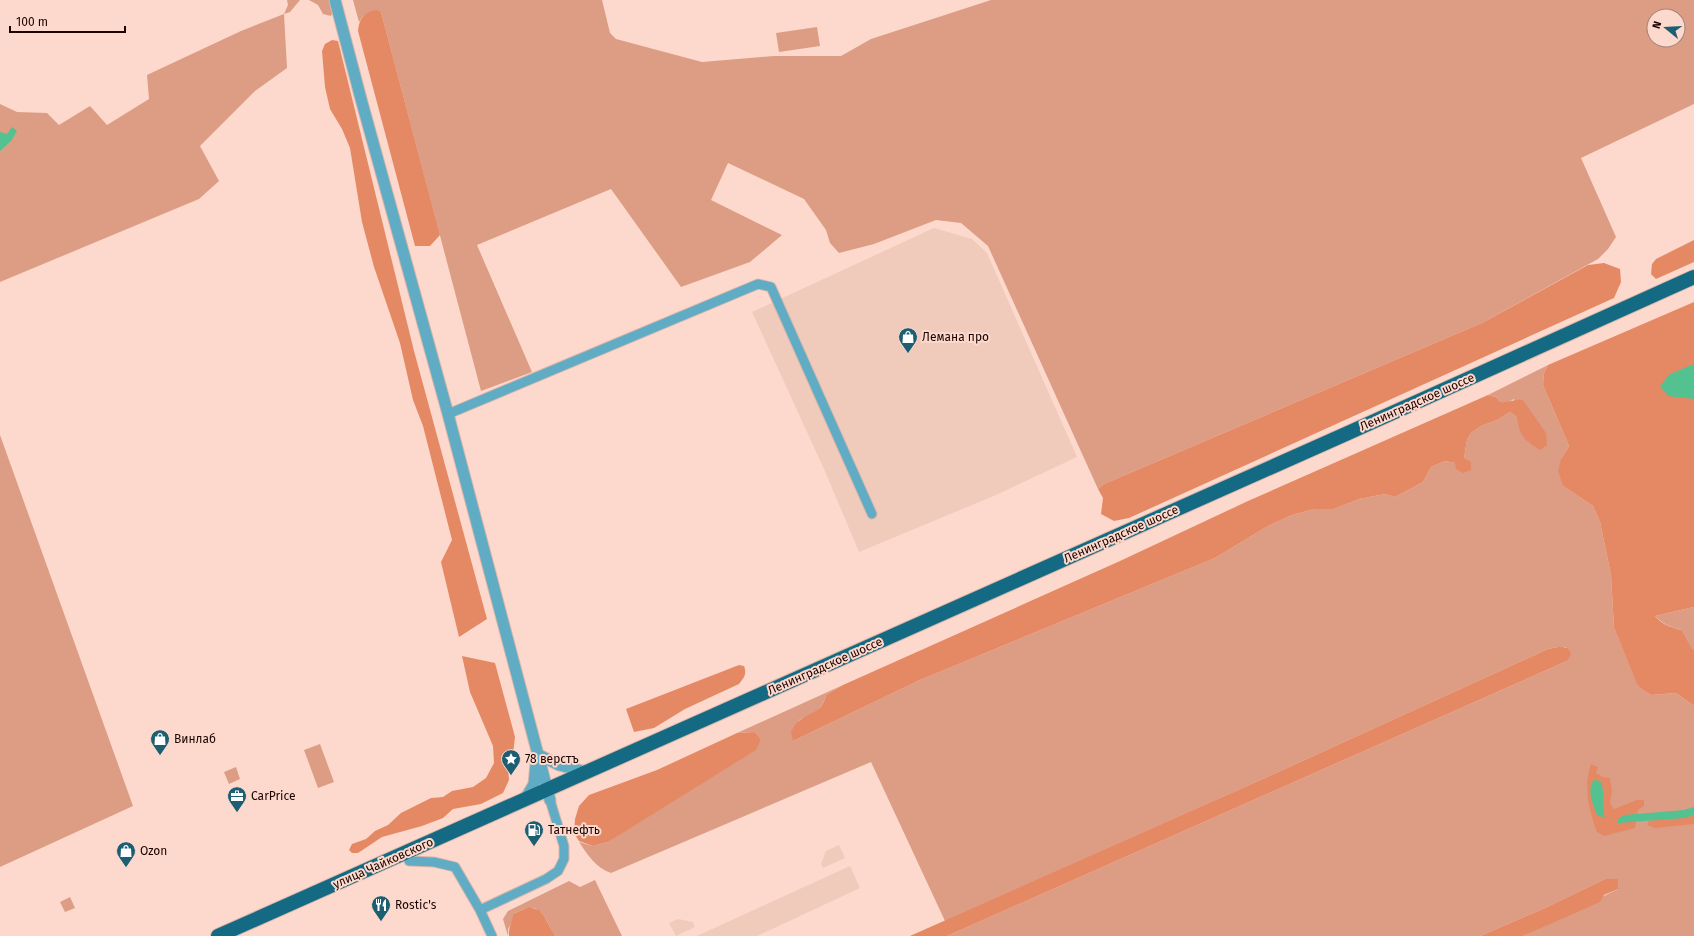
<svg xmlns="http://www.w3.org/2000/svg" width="1694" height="936" font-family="'Fira Sans',sans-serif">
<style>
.built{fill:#f0cbbc}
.green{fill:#dd9d84;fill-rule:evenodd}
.forest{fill:#e58965}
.water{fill:#54c191}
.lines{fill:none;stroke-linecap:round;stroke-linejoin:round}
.minor-casing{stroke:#d8b7ab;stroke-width:11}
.tertiary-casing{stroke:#d8b7ab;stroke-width:13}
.trunk-casing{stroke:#d8b7ab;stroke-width:16}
.minor{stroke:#61acc5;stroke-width:9}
.tertiary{stroke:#61acc5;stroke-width:11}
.trunk{stroke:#136a82;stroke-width:14}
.labels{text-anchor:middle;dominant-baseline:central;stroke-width:4;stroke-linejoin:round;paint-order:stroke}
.poi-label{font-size:12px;fill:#1d0300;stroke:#fcd9cc;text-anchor:start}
.street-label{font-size:12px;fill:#1d0300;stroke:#fcd9cc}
</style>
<rect width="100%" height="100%" fill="#fcd9cc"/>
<path class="built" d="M934 228 972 239 987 253 1077 457 996 495 859 552 824 469 752 312Z
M839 845 845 858 823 868 821 864 826 851Z
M850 866 860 888 757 936H697Z
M678 919 693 922 695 927 676 936 669 923Z"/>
<path class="green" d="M287 0H300L290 12 284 14 287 68 255 91 200 146 219 181 199 199 0 282V104L17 112 47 113 59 125 90 106 107 125 149 99 147 75 241 31 284 14 288 5Z
M309 0H330L333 11 331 16 323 14 318 5Z
M353 0H602L610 33 616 39 702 62 774 56H841L871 39 991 0H1694V104L1581 158 1616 237 1608 249 1598 259 1482 323 1104 484 1098 489 988 246 961 223 936 220 874 244 839 253 830 243 826 230 804 199 728 163 711 200 782 235 750 262 681 287 611 189 477 245 532 372 481 391 381 12 363 16 359 22ZM1654 16H1678V40H1654Z
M817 27 820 46 779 52 776 33Z
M1548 365 1544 373 1543 385 1569 446 1561 459 1563 486 1593 506 1600 522 1611 575 1614 628 1637 683 1644 691 1651 695 1676 693 1694 706V936H1523L1618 889 1605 879 1545 908 1480 936H947L1567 661 1566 647H1558L1548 649 1265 778 945 921 871 762 611 873C596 868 587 854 579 842L593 846 608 842 761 739 755 732 737 733 843 685 826 695C822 710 813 714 799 720L793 741 920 680 1215 558 1268 526 1292 515 1314 509H1334L1359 499 1385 494 1395 497 1423 482 1431 467 1445 461 1455 463 1464 458 1467 440 1471 433 1481 426 1497 420 1510 412 1517 417 1530 445 1514 399 1507 403 1500 402 1496 397 1488 395Z
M0 435 133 806 0 867Z
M1694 607V650H1692L1682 630C1672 628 1661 623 1655 616Z
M320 744 334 782 318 788 304 750Z
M236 767 240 779 229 784 224 772Z
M595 880 622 936H555C549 927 543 905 528 908 523 909 518 912 513 914V921L508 929V936L503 919 508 911 569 881 580 887Z
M70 897 75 908 65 912 60 902Z"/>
<path class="forest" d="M376 10 381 12 440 235 430 246H415L358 31C359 19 364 12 376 10Z
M332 40 338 41 414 351 487 619 459 637 441 562 452 540 423 426 413 400 400 343 374 267 362 222 350 148 342 129 330 109 325 87 322 51 325 44Z
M1694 240V262L1656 279 1651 274 1652 264 1656 259Z
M1604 263 1620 269 1621 282 1614 298 1129 518 1114 521 1101 514 1103 498 1098 489 1104 484 1482 323 1588 265Z
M1694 302V607L1655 616C1661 624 1672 628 1682 630L1692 649 1694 650V706L1676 693 1651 695 1644 691 1637 684 1614 628 1611 575 1600 522 1593 506 1563 486 1558 471 1561 459 1569 446 1543 385 1544 373 1548 365Z
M1488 395 1496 397 1500 402C1509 403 1514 399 1523 400L1546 433 1547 445 1540 450C1524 441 1519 435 1517 417L1510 412 1497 420 1481 426 1471 433 1467 440 1464 458 1471 462V470L1463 473 1456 469 1455 463 1445 461 1431 467 1423 482 1395 497 1385 494 1359 499 1334 509H1314L1292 515 1268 526 1215 558 920 680 793 741 791 732C793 728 796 722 800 720 813 711 822 712 826 695L843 685 1120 561 1248 501Z
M1558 647C1565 647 1569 647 1571 654L1567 661 947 936H910L1265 778 1548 649Z
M462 656 495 663 515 737 513 754 508 769 509 780 503 793 481 804 453 809 443 818 422 826 382 837 358 853H352L349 850 352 844 366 839 375 831 388 825 401 813 431 798 443 797 452 791 473 787 486 778 494 763 493 746 470 692Z
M739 665 744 666C747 674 744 678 739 684L685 709 654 728 634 732 626 709Z
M755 732 761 739 756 750 608 842 593 846 579 841 574 833 575 819 579 806 589 795 657 770 737 733Z
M1591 764 1598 767 1596 773 1603 777 1610 778 1612 791 1610 803 1614 809 1637 800H1644V806L1638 810 1635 828 1604 836 1597 832C1589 810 1583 787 1591 764Z
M1694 815V824L1655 828 1647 825 1649 821Z
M1605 879H1618V889L1604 895 1600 902 1523 936H1480L1545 908Z
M529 907 539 910 544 916 555 936H509C508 926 513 923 513 914Z"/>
<path class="water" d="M12 127 17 131 11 141 0 151V132L7 134Z
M1694 364V399L1668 396 1660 386 1670 374Z
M1594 780 1600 781C1606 790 1601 807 1605 818L1597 815C1593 804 1586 790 1594 780Z
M1694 807V815L1685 818 1618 823V819L1624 815 1684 810Z"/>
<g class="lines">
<defs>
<path id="minor" d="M448 414 758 284 771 287 872 514
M409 861 434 862 455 867 480 910 492 936
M480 910 546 879 558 871 564 859V846L550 800"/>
<path id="tertiary" d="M335 0 361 99 448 414 550 800
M537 754 559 765 586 772
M524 801 534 784 536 763"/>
<path id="trunk" d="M218 936 1348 433 1694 277"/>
</defs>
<use href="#minor" class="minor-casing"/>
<use href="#tertiary" class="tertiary-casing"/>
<use href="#trunk" class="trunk-casing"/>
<use href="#minor" class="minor"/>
<use href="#tertiary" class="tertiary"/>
<use href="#trunk" class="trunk"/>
</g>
<defs>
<symbol id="shop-pin" viewBox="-11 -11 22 30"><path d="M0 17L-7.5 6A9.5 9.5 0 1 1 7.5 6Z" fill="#1c5f73" stroke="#fcd9cc"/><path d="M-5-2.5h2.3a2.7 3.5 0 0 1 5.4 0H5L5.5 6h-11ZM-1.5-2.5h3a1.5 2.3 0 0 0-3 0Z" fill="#fff"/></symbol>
<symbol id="sight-pin" viewBox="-11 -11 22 30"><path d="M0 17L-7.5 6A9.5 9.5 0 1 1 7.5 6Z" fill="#1c5f73" stroke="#fcd9cc"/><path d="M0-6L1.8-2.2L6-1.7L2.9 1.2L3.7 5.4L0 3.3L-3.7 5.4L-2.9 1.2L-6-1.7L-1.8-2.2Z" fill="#fff"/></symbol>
<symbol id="office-pin" viewBox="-11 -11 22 30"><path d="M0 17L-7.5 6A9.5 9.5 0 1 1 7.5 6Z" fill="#1c5f73" stroke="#fcd9cc"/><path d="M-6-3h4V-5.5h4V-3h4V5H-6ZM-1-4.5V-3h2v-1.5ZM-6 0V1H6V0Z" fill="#fff"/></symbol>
<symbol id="fuel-pin" viewBox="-11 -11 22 30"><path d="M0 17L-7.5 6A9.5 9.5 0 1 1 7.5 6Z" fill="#1c5f73" stroke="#fcd9cc"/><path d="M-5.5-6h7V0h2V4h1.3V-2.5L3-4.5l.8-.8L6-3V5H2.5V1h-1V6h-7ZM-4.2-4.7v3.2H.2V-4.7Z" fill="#fff"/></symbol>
<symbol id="restaurant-pin" viewBox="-11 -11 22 30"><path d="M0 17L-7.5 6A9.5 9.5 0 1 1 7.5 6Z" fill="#1c5f73" stroke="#fcd9cc"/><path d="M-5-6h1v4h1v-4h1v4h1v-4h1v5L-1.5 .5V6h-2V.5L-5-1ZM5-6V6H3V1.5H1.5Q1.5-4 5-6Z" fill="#fff"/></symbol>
</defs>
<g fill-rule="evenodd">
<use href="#shop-pin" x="897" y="326" width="22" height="30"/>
<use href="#shop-pin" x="149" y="728" width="22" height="30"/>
<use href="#sight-pin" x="500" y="748" width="22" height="30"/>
<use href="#office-pin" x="226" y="785" width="22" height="30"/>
<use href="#fuel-pin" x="523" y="819" width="22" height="30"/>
<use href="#shop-pin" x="115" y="840" width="22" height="30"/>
<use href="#restaurant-pin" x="370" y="894" width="22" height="30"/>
</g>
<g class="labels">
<g class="poi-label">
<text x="922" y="337">Лемана про</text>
<text x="174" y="739">Винлаб</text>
<text x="525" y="759">78 верстъ</text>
<text x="251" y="796">CarPrice</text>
<text x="548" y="830">Татнефть</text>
<text x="140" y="851">Ozon</text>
<text x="395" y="905">Rostic's</text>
</g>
<g class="street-label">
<text transform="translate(1417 402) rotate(-24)">Ленинградское шоссе</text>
<text transform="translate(1121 534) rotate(-24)">Ленинградское шоссе</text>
<text transform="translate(825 666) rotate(-24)">Ленинградское шоссе</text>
<text transform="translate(383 863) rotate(-24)">улица Чайковского</text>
</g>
</g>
<g transform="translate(1666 28) rotate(288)"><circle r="19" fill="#fcd9cc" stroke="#a3837a"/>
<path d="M0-3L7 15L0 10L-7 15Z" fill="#1c5f73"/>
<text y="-6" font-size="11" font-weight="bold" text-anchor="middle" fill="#1d0300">N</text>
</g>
<path d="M10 26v6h115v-6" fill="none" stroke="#1d0300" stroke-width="2"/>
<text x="16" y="26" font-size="12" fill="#1d0300" stroke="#fcd9cc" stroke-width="3" paint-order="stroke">100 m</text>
</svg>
